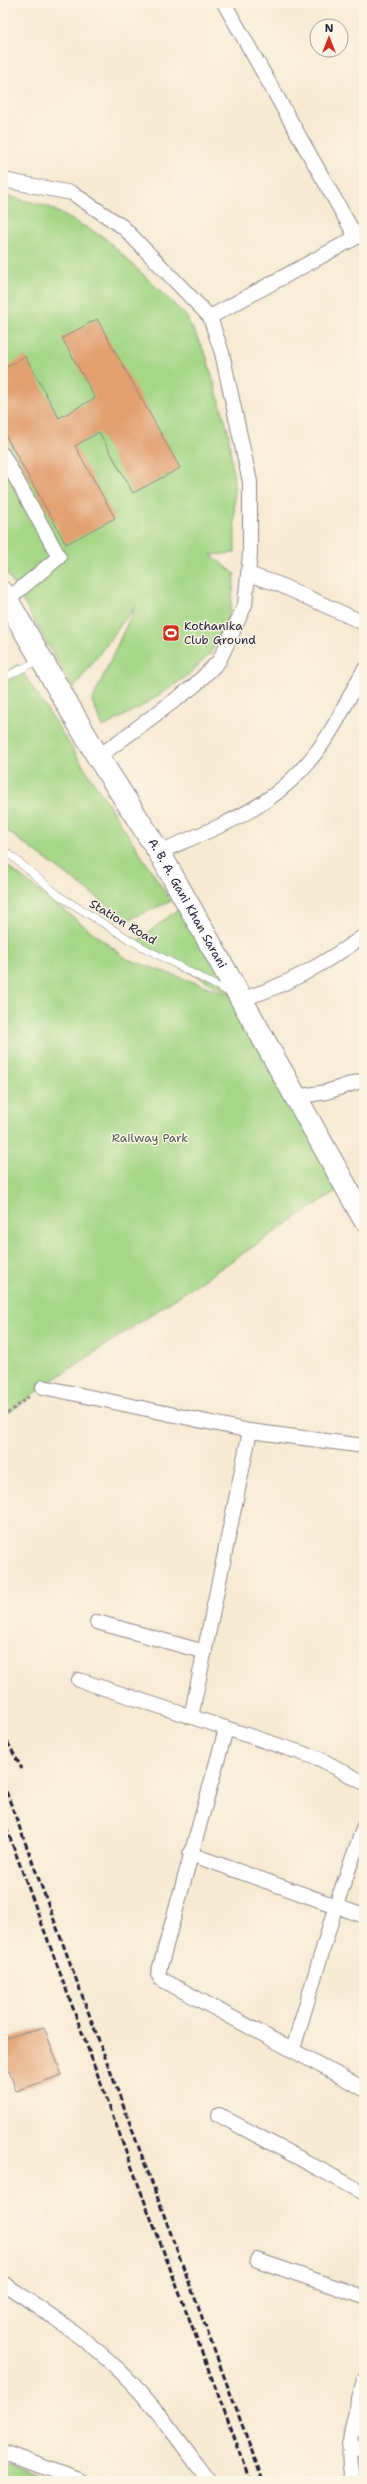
<svg xmlns="http://www.w3.org/2000/svg" width="367" height="2484" font-family="'Shantell Sans',sans-serif">
<style>
.green{fill:#a5d787;stroke:#647c61}
.building{fill:#e2a071}
.lines{fill:none;stroke-linecap:round;stroke-linejoin:round}
.lane-casing{stroke:#8c8687;stroke-width:8}
.street-casing{stroke:#8c8687;stroke-width:16}
.primary-casing{stroke:#8c8687;stroke-width:24}
.path{stroke:#8c8687;stroke-width:2.5;stroke-dasharray:3 3;stroke-linecap:butt}
.lane{stroke:#fff;stroke-width:7}
.street{stroke:#fff;stroke-width:14}
.primary{stroke:#fff;stroke-width:22}
.rail{stroke:#22223b;stroke-width:3;stroke-dasharray:6 3;stroke-linecap:butt}
.labels{text-anchor:middle;dominant-baseline:central;stroke-width:3;stroke-linejoin:round;paint-order:stroke}
.poi-label{font-size:12px;fill:#22223b;stroke:#fcf5e5;text-anchor:start}
.street-label{font-size:12px;fill:#22223b;stroke:#fcf5e5}
.park-label{font-size:12px;fill:#495852;stroke:#fcf5e5}
</style>
<rect width="100%" height="100%" fill="#fcf5e5"/>
<filter id="ink" filterUnits="userSpaceOnUse"><feTurbulence type="fractalNoise" baseFrequency=".025" numOctaves="2"/><feDisplacementMap in="SourceGraphic" scale="8" xChannelSelector="R" yChannelSelector="G"/><feConvolveMatrix kernelMatrix="1 2 1 2 8 2 1 2 1" color-interpolation-filters="sRGB"/></filter>
<filter id="wash" filterUnits="userSpaceOnUse"><feTurbulence type="fractalNoise" baseFrequency=".012" numOctaves="4" result="noise"/><feDisplacementMap in="SourceGraphic" scale="16" xChannelSelector="R" yChannelSelector="G"/><feGaussianBlur stdDeviation="0.9" result="paint"/><feColorMatrix in="noise" values="0 0 0 0 0 0 0 0 0 0 0 0 0 0 0 0 0 1.4 0 .05"/><feComposite in="paint" operator="in"/></filter>
<g filter="url(#wash)">
<rect width="100%" height="100%" fill="#f7ead3"/>
<path class="green" d="M3 195 47 206 105 238 186 316 206 355 228 431 234 482 235 553 211 555 235 574 230 613 210 654 187 676 144 705 103 727 92 701 135 606 73 689 3 566Z
M18 665 171 901 128 920 3 828V674Z
M3 863 127 959 237 997 135 943 187 902 345 1185 43 1387 3 1417Z
M3 2463 49 2481H3Z"/>
<g id="blocks">
<path class="building" d="M97 319 180 468 133 493 99 432 75 446 115 518 66 544 3 431V369L25 356 59 418 95 398 62 338Z
M44 2027 62 2075 16 2091 3 2053V2039Z"/>
</g>
</g>
<g filter="url(#ink)">
<use href="#blocks" fill-opacity="0" stroke="#8c8687" stroke-width="1"/>
<g class="lines">
<defs>
<path id="lane" d="M3 678 40 660
M3 849 61 897 135 943 230 993"/>
<path id="street" d="M224 3 356 237
M3 180 72 193 123 227 210 317 222 353 250 482V554L245 605 219 661 194 686 98 757
M210 317 364 233
M3 455 59 557 7 600
M248 574 278 584 364 623
M159 852C231 821 282 806 327 737 341 716 351 692 364 670
M241 999C286 987 326 962 364 936
M296 1097 326 1092 364 1080
M43 1387 250 1431 364 1446
M97 1622 205 1652
M79 1680 320 1759 364 1783
M191 1717 250 1431
M226 1729 158 1974 161 1979 364 2089
M190 1854 364 1916
M293 2049 336 1905 364 1826
M219 2115 364 2193
M257 2260 364 2297
M3 2283C39 2307 76 2332 108 2360 148 2395 178 2439 209 2481
M349 2445 364 2451
M3 2452 82 2481
M353 2481C343 2447 356 2413 364 2380"/>
<g id="primary">
<path id="s1" d="M3 593 98 757 159 852 364 1219"/>
</g>
</defs>
<use href="#lane" class="lane-casing"/>
<use href="#street" class="street-casing"/>
<use href="#primary" class="primary-casing"/>
<path class="path" d="M3 1417 31 1395"/>
<use href="#lane" class="lane"/>
<use href="#street" class="street"/>
<use href="#primary" class="primary"/>
<path class="rail" d="M3 1734 22 1769
M3 1783 263 2481
M3 1819 147 2208 251 2481"/>
</g>
</g>
<defs>
<symbol id="stadium-square" viewBox="-11 -11 22 22"><rect x="-9" y="-9" width="18" height="18" rx="4" fill="#c8321e" stroke="#fcf5e5"/><path d="M0-5a6.5 5 0 1 0 0 10a6.5 5 0 1 0 0-10ZM-3.5-1.8h7v3.6h-7Z" fill="#fff"/></symbol>
</defs>
<g fill-rule="evenodd">
<use href="#stadium-square" x="161" y="623" width="20" height="20"/>
</g>
<g class="labels">
<g class="poi-label">
<text x="184" y="626">Kothanika<tspan x="184" dy="14">Club Ground</tspan></text>
</g>
<g class="street-label">
<text stroke="none"><textPath href="#s1" startOffset="361">A. B. A. Gani Khan Sarani</textPath></text>
<text transform="translate(123 922) rotate(31)">Station Road</text>
</g>
<g class="park-label">
<text x="150" y="1138">Railway Park</text>
</g>
</g>
<rect width="367" height="2484" fill="none" stroke="#fcf5e5" stroke-width="16"/>
<g transform="translate(329 38)"><circle r="19" fill="#fcf5e5" stroke="#a5a1a1"/>
<path d="M0-3L7 15L0 10L-7 15Z" fill="#c8321e"/>
<text y="-6" font-size="11" font-weight="bold" text-anchor="middle" fill="#22223b">N</text>
</g>
</svg>
